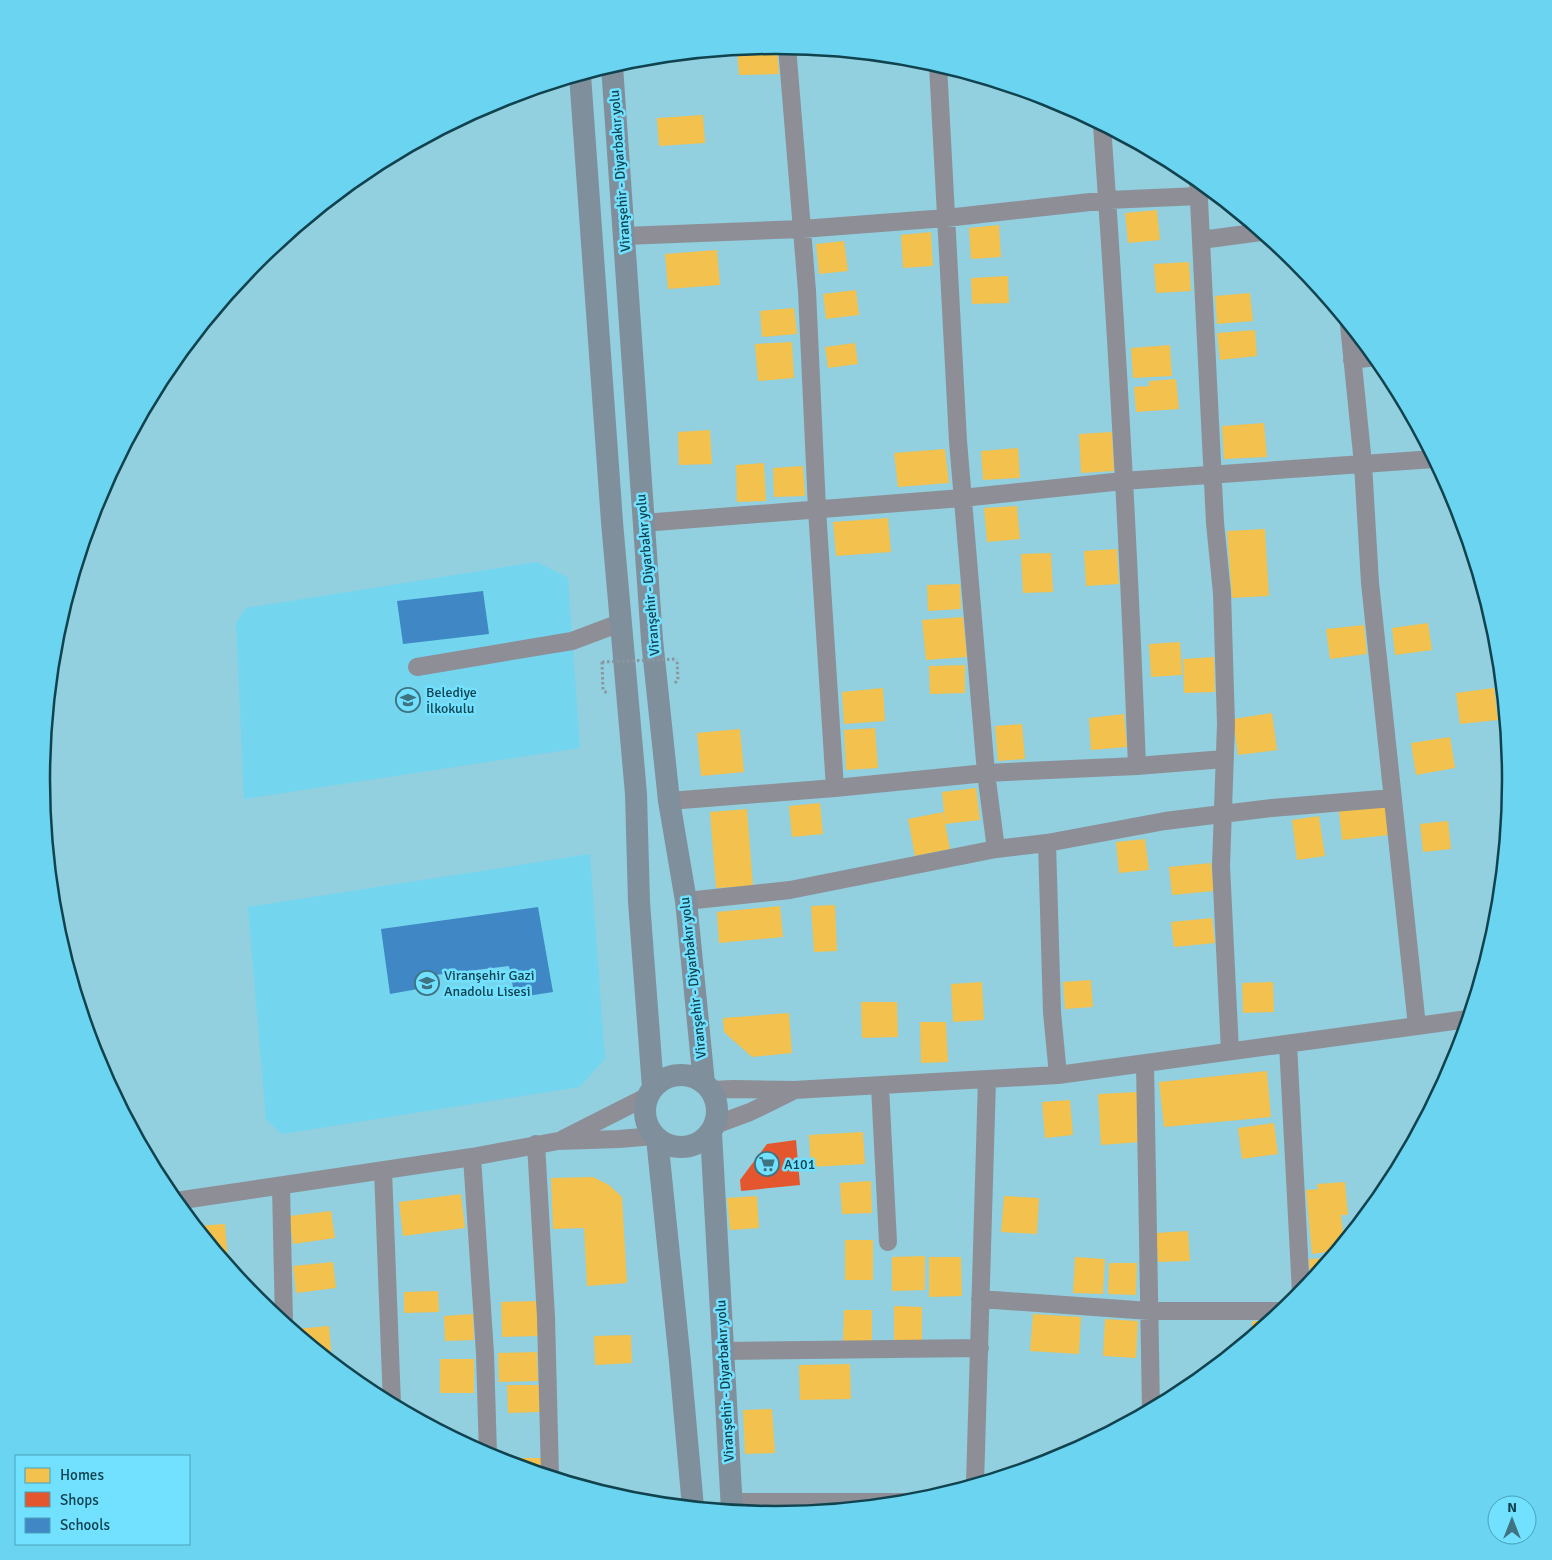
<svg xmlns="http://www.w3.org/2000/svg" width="1552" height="1560" font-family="Signika,sans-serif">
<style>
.built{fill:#74d6ee}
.homes{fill:#f2c14e}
.shops{fill:#e4572e}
.schools{fill:#3f88c5}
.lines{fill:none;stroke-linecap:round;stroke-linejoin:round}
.path{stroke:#89979f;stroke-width:3;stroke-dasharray:2.5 2.5;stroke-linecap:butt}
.minor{stroke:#8e8e96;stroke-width:18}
.major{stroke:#808f9c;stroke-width:22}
.path-bridge{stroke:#89979f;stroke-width:3;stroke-dasharray:2.5 2.5;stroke-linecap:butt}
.labels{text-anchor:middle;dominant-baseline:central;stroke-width:5;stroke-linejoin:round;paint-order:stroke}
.street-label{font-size:14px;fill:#11434f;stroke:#72e1ff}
.poi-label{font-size:14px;fill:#11434f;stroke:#72e1ff;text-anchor:start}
.rim{fill:none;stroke:#11434f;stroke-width:2.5}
</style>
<rect width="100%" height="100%" fill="#92cfdf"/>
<path class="built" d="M537 562 568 578 580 748 244 799 236 623 246 608Z
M590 854 605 1059 579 1087 282 1134 266 1120 248 907Z"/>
<path class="homes" d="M777 48 779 74 739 75 737 50Z
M703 115 705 143 659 146 657 118Z
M1157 210 1160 240 1128 243 1125 213Z
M999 225 1001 257 971 259 969 228Z
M931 232 933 266 903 268 901 235Z
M844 241 848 271 819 274 816 244Z
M717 250 720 285 668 289 665 254Z
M1189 262 1191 291 1156 293 1154 264Z
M1008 276 1009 303 972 304 971 278Z
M856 290 859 315 826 319 823 294Z
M1250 293 1253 321 1217 324 1215 296Z
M794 308 797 334 762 337 760 311Z
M1255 330 1257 356 1220 360 1217 333Z
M792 342 794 378 758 381 755 344Z
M855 343 858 364 828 368 825 347Z
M1170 345 1172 376 1133 378 1131 348Z
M1176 379 1179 409 1136 412 1134 387 1149 386V381Z
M1264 423 1267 457 1224 459 1222 426Z
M710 430 712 464 679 465 678 432Z
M1112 432 1114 471 1081 473 1079 434Z
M1018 448 1020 478 983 480 981 451Z
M945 449 949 483 898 487 894 453Z
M764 463 766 501 737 502 736 465Z
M803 466 805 496 774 497 773 468Z
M1017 506 1020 539 987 542 984 508Z
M888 518 891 552 836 556 833 522Z
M1265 529 1269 596 1232 598 1227 531Z
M1117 549 1119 584 1086 586 1084 551Z
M1051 553 1053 592 1023 593 1021 554Z
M960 584 961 609 928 611 927 585Z
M963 617 967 657 926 660 922 620Z
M1428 623 1432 650 1395 655 1392 628Z
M1364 625 1367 654 1330 659 1326 629Z
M1180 642 1182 675 1151 677 1149 644Z
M1214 657 1215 692 1184 693 1183 659Z
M965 665V693L930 694 929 666Z
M883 688 885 721 844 724 842 692Z
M1494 688 1498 720 1460 724 1456 693Z
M1272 713 1277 750 1238 755 1233 719Z
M1124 714 1127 747 1091 750 1089 718Z
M1022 724 1025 759 998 761 995 726Z
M875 728 878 768 846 770 844 730Z
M740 729 744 772 701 776 697 733Z
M1450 737 1455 768 1416 775 1411 743Z
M976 788 980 820 945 824 942 792Z
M820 803 823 834 792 837 789 806Z
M1387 806 1390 835 1342 840 1339 811Z
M747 809 753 886 716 888 710 812Z
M943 812 950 849 915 856 908 819Z
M1319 816 1325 856 1297 860 1292 820Z
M1448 821 1451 849 1423 852 1420 824Z
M1145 839 1149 870 1119 873 1116 842Z
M1211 863 1214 891 1172 895 1169 867Z
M835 905 837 951 814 952 811 906Z
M780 906 783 937 719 943 717 912Z
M1212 918 1215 943 1174 947 1171 922Z
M1091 980 1093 1007 1065 1009 1063 982Z
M982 982 984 1020 953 1022 951 984Z
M1273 982 1274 1012 1243 1013 1242 983Z
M861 1002H897L898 1037 862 1038Z
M789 1013 792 1053 752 1057 724 1032 723 1018Z
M920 1022H946L948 1062 921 1063Z
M1267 1071 1271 1117 1164 1127 1159 1082Z
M1137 1092 1140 1142 1101 1145 1098 1094Z
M1070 1100 1073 1135 1045 1138 1042 1102Z
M1274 1123 1278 1154 1242 1159 1238 1128Z
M863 1132 865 1164 811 1167 809 1135Z
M593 1177 609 1185 622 1197 627 1283 587 1286 584 1228 553 1229 551 1178Z
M871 1181 872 1213 842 1214 840 1183Z
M1345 1182 1348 1215H1341L1344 1241 1335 1251 1312 1254 1306 1190 1318 1189 1317 1184Z
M461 1194 465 1228 403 1236 399 1202Z
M757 1196 759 1228 730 1230 727 1198Z
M1004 1196 1039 1198 1037 1234 1001 1232Z
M331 1211 335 1238 293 1244 289 1216Z
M225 1224 228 1260H224L196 1226Z
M1188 1231 1190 1261 1158 1262 1156 1233Z
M845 1240H873V1280H845Z
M925 1256V1290L892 1291V1257Z
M929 1257H961L962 1296 929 1297Z
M1075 1257 1105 1259 1103 1294 1073 1293Z
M1329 1258 1310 1281 1309 1259Z
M333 1262 336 1288 296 1293 293 1266Z
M1109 1263H1137L1136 1295 1108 1294Z
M438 1291 439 1312 404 1313V1292Z
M538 1301 539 1336 502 1337 501 1302Z
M894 1306 922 1307V1340H894Z
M844 1310H872V1342H843Z
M473 1314 474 1340 445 1341 444 1316Z
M1033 1314 1081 1317 1079 1354 1030 1351Z
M1105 1319 1138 1321 1136 1358 1103 1356Z
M1252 1321H1270L1252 1335Z
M329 1326 332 1361 296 1332 295 1329Z
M631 1335 632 1363 595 1365 594 1336Z
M537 1352 538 1381 499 1382 498 1353Z
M440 1359H474V1393H440Z
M850 1364 851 1399 800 1400 799 1365Z
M507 1385H539L540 1412 508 1413Z
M772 1409 775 1453 745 1454 743 1410Z
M500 1458H543V1473L500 1460Z"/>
<path class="shops" d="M796 1140 800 1185 741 1191 740 1180 767 1144Z"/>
<path class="schools" d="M483 591 489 634 403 644 397 601Z
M538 907 553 992 515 998 509 966 418 977V989L390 994 381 929Z"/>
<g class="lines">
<path class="path" d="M602 662 603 690 608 694
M675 683 678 680 677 659"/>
<path class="minor" d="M787 46 807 291 817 509 835 788
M938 65 958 441 986 773 996 849
M1102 125C1117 339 1129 552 1137 766
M1198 180 1215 523 1222 593 1226 724 1221 866 1230 1051
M624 236 802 229 946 218 1108 200 1199 196
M1201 240 1261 232
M1349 325 1363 464 1370 583 1417 1026
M1352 360 1375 357
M643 523 962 498 1123 481 1434 459
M417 667 572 641 620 623
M669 801 835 788 986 773 1137 766 1224 759
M1047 843 1052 1012 1058 1075
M686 901 790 890 996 849 1047 843 1165 821 1272 808 1393 798
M1288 1044 1301 1293
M1145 1063 1151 1409
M880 1086 888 1242
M711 1090 733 1089 794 1090 1058 1075 1468 1019
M715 1125 750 1112 791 1092
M563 1139 648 1096
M536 1144 546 1317 550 1476
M472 1157 485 1353 488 1455
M383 1170 392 1404
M281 1187 284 1322
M176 1201 472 1157 558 1141 619 1139 654 1136
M980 1299 1150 1311H1282
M723 1351 980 1348
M975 1484 987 1080
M731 1502H909"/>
<path class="major" d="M612 66 652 640 669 801 686 901 704 1083
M580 75 612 522 636 794 639 902 653 1088
M645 1111a36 36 0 1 1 72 0a36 36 0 1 1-72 0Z
M711 1133 732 1510
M657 1138 680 1362 693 1507"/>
<path class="path-bridge" d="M602 662 677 659"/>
</g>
<defs>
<symbol id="school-ring" viewBox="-11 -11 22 22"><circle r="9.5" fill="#72e1ff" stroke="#3e7481" stroke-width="1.5"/><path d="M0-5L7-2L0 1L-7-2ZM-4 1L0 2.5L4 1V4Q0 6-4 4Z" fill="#3e7481"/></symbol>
<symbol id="supermarket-ring" viewBox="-11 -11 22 22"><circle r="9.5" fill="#72e1ff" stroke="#3e7481" stroke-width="1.5"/><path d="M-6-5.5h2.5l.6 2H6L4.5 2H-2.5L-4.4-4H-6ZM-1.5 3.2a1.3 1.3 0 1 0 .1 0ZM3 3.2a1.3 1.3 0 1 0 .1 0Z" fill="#3e7481"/></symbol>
</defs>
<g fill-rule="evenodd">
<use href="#school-ring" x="394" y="686" width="28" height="28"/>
<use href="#school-ring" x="413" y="969" width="28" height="28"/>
<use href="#supermarket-ring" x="753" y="1150" width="28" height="28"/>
</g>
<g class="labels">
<g class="street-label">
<text transform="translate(620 171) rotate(-94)">Viranşehir - Diyarbakır yolu</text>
<text transform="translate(648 575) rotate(-95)">Viranşehir - Diyarbakır yolu</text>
<text transform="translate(693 978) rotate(-96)">Viranşehir - Diyarbakır yolu</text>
<text transform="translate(725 1381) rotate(-93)">Viranşehir - Diyarbakır yolu</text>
</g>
<g class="poi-label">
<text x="426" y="692">Belediye<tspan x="426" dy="16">İlkokulu</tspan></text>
<text x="444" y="975">Viranşehir Gazi<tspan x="444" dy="16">Anadolu Lisesi</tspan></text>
<text x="784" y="1164">A101</text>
</g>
</g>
<path d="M0 0H1552V1560H0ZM50 780a726 726 0 1 1 1452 0a726 726 0 1 1-1452 0Z" fill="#6ad4f1" fill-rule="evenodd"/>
<path class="rim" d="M50 780a726 726 0 1 1 1452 0a726 726 0 1 1-1452 0Z"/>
<rect x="15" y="1455" width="175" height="90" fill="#72e1ff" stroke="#4ba2b9"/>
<rect x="25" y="1468" width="25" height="15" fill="#f2c14e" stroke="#4ba2b9"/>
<text x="60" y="1480" font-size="15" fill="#11434f">Homes</text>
<rect x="25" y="1492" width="25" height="15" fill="#e4572e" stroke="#4ba2b9"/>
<text x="60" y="1505" font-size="15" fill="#11434f">Shops</text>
<rect x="25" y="1518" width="25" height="15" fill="#3f88c5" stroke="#4ba2b9"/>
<text x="60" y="1530" font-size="15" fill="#11434f">Schools</text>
<g transform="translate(1512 1520)"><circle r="24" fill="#72e1ff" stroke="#4ba2b9"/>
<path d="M0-4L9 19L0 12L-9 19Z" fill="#3e7481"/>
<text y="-8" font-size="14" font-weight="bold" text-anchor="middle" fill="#11434f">N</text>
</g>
</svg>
